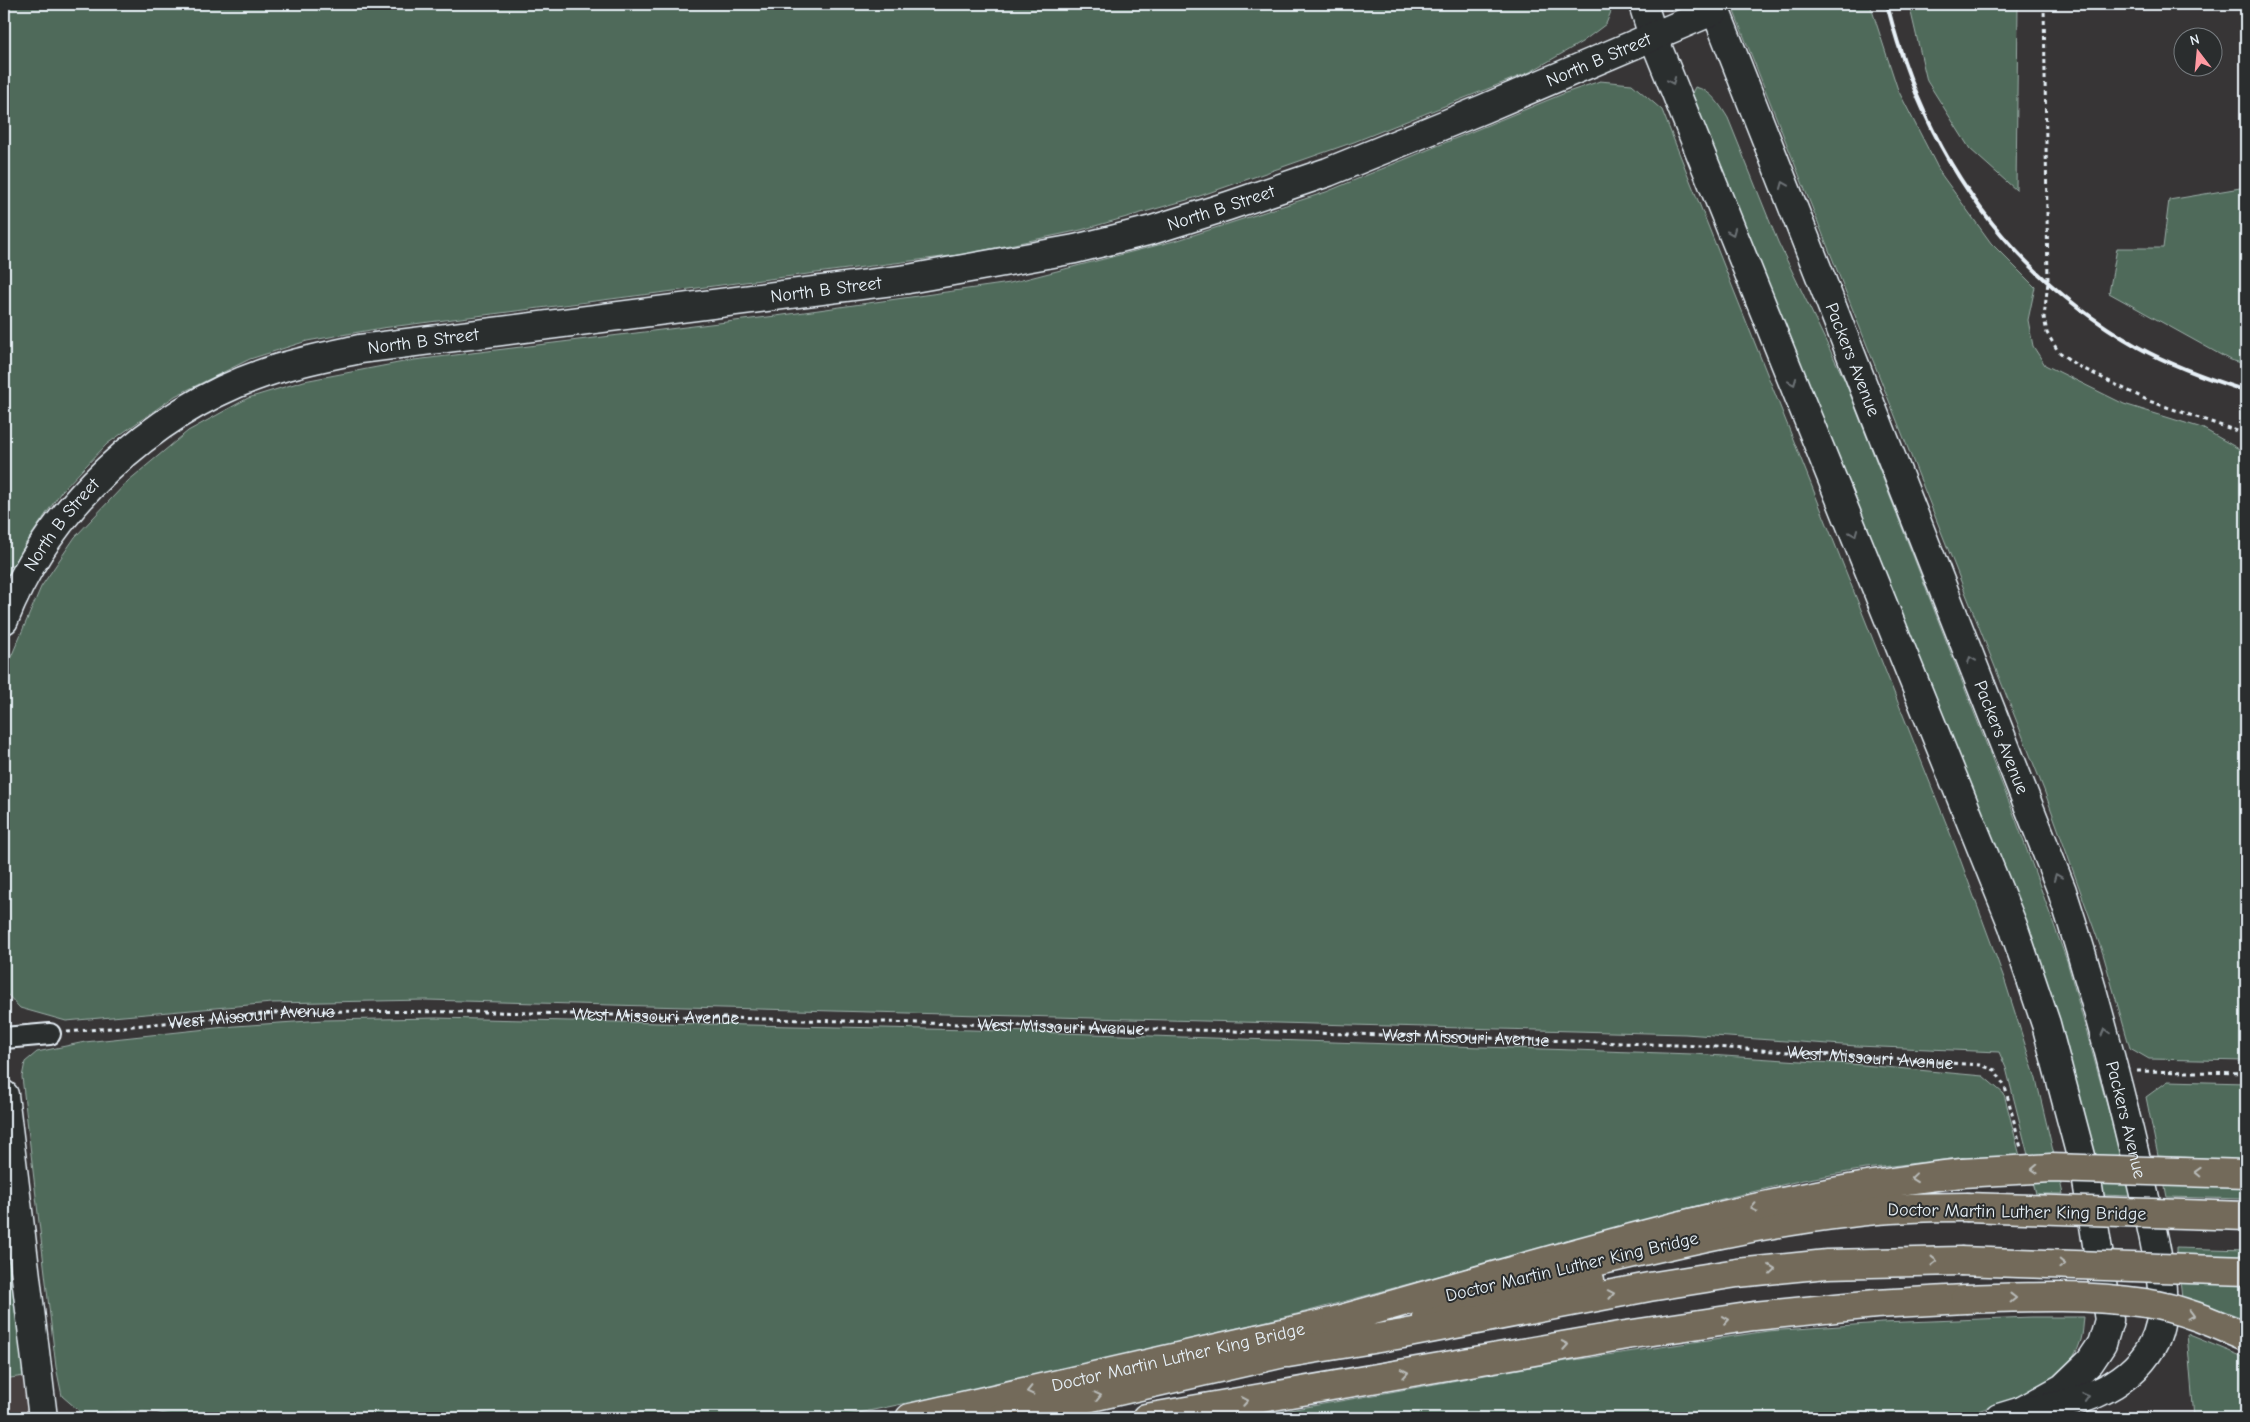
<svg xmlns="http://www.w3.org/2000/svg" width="2250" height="1422" font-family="'Comic Neue',sans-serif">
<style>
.built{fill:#463f3f}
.green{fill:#506b5a;stroke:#9caea9}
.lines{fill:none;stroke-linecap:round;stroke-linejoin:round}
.street-casing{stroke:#e8f1f8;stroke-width:24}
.secondary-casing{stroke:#e8f1f8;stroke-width:31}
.primary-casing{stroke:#e8f1f8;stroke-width:31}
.highway-casing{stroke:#e8f1f8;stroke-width:31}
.path{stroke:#e8f1f8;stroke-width:3;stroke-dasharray:4 4;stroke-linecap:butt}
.street{stroke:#2a2d2e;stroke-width:20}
.secondary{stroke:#2a2d2e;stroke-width:28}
.primary{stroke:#736b5a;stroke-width:28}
.highway{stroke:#736b5a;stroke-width:28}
.rail{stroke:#e8f1f8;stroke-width:4}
.primary-bridge-casing{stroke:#e8f1f8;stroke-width:31;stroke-linecap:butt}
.highway-bridge-casing{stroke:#e8f1f8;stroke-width:31;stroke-linecap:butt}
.primary-bridge{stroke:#736b5a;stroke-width:28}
.highway-bridge{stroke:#736b5a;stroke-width:28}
.oneway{stroke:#6c7275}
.oneway2{stroke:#b9bbb9}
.labels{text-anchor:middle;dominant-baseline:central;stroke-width:4;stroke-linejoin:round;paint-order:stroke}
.street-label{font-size:18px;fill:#e8f1f8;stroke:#2a2d2e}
</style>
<rect width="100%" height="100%" fill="#373536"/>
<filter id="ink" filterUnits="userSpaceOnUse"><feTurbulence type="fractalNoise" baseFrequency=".02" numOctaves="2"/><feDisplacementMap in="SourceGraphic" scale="10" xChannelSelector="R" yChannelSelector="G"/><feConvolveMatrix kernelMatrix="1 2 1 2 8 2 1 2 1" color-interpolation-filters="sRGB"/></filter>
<g filter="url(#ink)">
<path class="built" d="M24 1376 30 1418H4V1379Z"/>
<path class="green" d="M4 4H1614L1606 24 1582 42 1530 72 1354 142 1194 198 1081 230 966 254 382 328 307 341 250 359 175 396 107 444 61 492 26 543 4 583Z
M1731 4H1870L1898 90 1941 174 1991 243 2035 287 2028 320 2033 346 2045 365 2124 404 2202 428 2246 453V1061L2149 1059 2130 1048 2103 954 2044 790Z
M1909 4H2018L2016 190 1970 149 1927 81Z
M1600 81 1632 84 1662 110 1956 848 2004 978 2036 1079 2054 1155H2028L2006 1068 1999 1052 1857 1046 1685 1034 426 1000 272 1003 66 1021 20 1008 6 993 4 983V689L11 657 41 587 75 537 128 481 188 431 248 398 304 381 414 360 776 316 1010 283 1178 240 1326 192 1565 93Z
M1695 87C1711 90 1720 105 1728 118L1778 242 1845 381 2016 820 2067 961 2121 1156 2092 1155 1857 506 1692 93Z
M2246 187V364L2230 360 2109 293 2117 248H2163L2169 200Z
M436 1018 971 1030 1693 1054 1863 1065 1983 1076 2004 1094 2020 1156 1960 1158 1865 1169 1803 1180 1722 1199 1309 1311 1027 1378 835 1418H179C150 1407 114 1412 84 1415L62 1396 56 1367 22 1077 25 1062 37 1052 85 1042 235 1026 324 1020Z
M2168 1081 2246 1083V1160L2158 1156 2146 1097Z
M2060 1181 2063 1194H2036L2033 1182Z
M2098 1181 2126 1182 2130 1196 2101 1195Z
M2164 1182 2246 1186V1199L2167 1197Z
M4 1220 6 1222 24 1376 4 1379Z
M2176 1248 2246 1250V1257L2176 1254Z
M2180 1281 2246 1283V1319L2199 1302 2182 1298Z
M2031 1317H2084C2083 1325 2083 1333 2081 1340 2069 1386 1995 1405 1956 1418H1245L1547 1364 1768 1331 1882 1323Z
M2187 1334 2246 1358 2245 1418H2194Z"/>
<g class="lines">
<defs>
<path id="street" d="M4 1038 50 1034"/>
<g id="secondary">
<path d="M1643 4 1653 36 2013 926 2046 1024 2086 1175 2109 1320 2102 1344 2090 1362 2063 1388 2022 1411 1999 1418"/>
<path id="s2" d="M1713 4 2062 891C2092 983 2116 1075 2138 1168 2145 1199 2153 1230 2158 1261 2159 1271 2162 1281 2162 1291 2163 1309 2161 1330 2152 1346 2126 1391 2070 1407 2022 1411"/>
<path id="s3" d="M4 620C48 508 151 412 264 373 295 362 327 356 360 349L908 279 1075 249 1152 230 1228 206 1328 172 1483 109 1715 10"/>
<path d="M4 1095 43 1418"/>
</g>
<g id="primary">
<path d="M1560 1270C1656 1248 1752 1224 1849 1213 1888 1208 1927 1207 1966 1207"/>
<path d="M1427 1317 1590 1280"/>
<path id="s4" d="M910 1418 1362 1315"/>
<path d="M1000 1418 1310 1347"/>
</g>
<path id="highway" d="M1338 1320C1544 1263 1749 1196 1962 1173
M1288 1353 1403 1334 1649 1287 1737 1273 1827 1264 1960 1261
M1146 1418 1626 1335 1754 1316 1876 1304 1965 1299"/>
</defs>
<use href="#street" class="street-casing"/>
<use href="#secondary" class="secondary-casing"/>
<use href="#primary" class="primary-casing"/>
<use href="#highway" class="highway-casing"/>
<g class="path">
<path d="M2044 4 2048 282 2044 317 2047 333 2058 351 2076 365 2149 401 2246 434"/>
<path id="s1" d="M67 1032 296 1011 494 1012 1464 1037 1701 1046 1980 1065 1995 1070 2005 1087 2021 1148"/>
<path d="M2137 1071 2246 1073"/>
</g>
<use href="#street" class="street"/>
<use href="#secondary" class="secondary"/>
<use href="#primary" class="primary"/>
<use href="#highway" class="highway"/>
<path class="rail" d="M1887 4C1924 152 2004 270 2138 347 2172 366 2209 379 2246 391"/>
<defs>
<path id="primary-bridge" d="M1966 1207 2246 1216"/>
<path id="highway-bridge" d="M1962 1173 2051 1168 2246 1174
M1960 1261 2246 1271
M1965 1299C2024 1297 2085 1294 2145 1303 2180 1308 2214 1323 2246 1337"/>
</defs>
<use href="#primary-bridge" class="primary-bridge-casing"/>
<use href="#highway-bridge" class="highway-bridge-casing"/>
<use href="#primary-bridge" class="primary-bridge"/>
<use href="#highway-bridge" class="highway-bridge"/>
</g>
<defs><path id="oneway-chevron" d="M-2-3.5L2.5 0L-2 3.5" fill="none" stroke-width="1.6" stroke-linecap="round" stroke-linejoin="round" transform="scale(1.25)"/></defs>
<g class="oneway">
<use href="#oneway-chevron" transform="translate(1672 81) rotate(68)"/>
<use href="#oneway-chevron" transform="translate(1784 185) rotate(-112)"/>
<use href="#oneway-chevron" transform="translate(1732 232) rotate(68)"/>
<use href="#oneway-chevron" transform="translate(1793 382) rotate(68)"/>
<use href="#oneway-chevron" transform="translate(1854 533) rotate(68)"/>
<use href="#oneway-chevron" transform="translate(1971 660) rotate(-112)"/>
<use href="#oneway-chevron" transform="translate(2057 877) rotate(-112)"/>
<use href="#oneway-chevron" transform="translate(2105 1032) rotate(-105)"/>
<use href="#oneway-chevron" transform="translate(2086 1397) rotate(-17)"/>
</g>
<g class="oneway2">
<use href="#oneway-chevron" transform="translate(2035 1169) rotate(178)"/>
<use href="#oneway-chevron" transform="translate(2198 1172) rotate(-178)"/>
<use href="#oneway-chevron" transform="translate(1914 1178) rotate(174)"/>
<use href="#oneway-chevron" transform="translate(1754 1208) rotate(168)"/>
<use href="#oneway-chevron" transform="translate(1934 1261)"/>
<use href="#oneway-chevron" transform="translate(2062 1264) rotate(2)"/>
<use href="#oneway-chevron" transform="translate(1772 1269) rotate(-6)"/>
<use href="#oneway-chevron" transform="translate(1611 1294) rotate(-11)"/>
<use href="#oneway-chevron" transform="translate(2013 1298) rotate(-1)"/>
<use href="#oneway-chevron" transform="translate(2191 1315) rotate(15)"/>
<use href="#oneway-chevron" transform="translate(1726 1320) rotate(-8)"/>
<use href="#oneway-chevron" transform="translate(1565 1345) rotate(-10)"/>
<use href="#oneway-chevron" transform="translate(1405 1373) rotate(-10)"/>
<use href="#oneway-chevron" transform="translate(1030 1391) rotate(167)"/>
<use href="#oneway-chevron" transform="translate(1098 1396) rotate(-13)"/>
<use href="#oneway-chevron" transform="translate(1245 1401) rotate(-10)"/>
</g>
</g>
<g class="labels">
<g class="street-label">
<text stroke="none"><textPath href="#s3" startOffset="1748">North B Street</textPath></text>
<text stroke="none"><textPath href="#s3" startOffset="1342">North B Street</textPath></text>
<text stroke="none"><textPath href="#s3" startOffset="938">North B Street</textPath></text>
<text stroke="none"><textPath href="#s3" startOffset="532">North B Street</textPath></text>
<text stroke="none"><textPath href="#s2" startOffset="382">Packers Avenue</textPath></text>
<text stroke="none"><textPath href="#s3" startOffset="112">North B Street</textPath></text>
<text stroke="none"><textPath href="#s2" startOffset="788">Packers Avenue</textPath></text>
<text stroke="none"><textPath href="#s1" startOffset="590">West Missouri Avenue</textPath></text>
<text stroke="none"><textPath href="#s1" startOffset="185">West Missouri Avenue</textPath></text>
<text stroke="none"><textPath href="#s1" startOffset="995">West Missouri Avenue</textPath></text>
<text stroke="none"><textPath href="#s1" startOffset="1400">West Missouri Avenue</textPath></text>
<text stroke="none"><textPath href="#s1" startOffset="1805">West Missouri Avenue</textPath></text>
<text stroke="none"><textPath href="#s2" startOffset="1191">Packers Avenue</textPath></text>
<text transform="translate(2017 1212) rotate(1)">Doctor Martin Luther King Bridge</text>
<text transform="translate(1572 1267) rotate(-13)">Doctor Martin Luther King Bridge</text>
<text stroke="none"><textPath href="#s4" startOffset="275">Doctor Martin Luther King Bridge</textPath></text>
</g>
</g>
<rect width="2250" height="1422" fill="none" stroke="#2a2d2e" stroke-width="20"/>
<rect x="10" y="10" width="2230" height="1402" fill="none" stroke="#e8f1f8" stroke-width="2" filter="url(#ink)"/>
<g transform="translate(2198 52) rotate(344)"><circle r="24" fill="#2a2d2e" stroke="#767b7f"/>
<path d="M0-4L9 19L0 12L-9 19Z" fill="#ff9aa2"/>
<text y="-8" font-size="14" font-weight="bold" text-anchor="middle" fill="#e8f1f8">N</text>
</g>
</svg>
